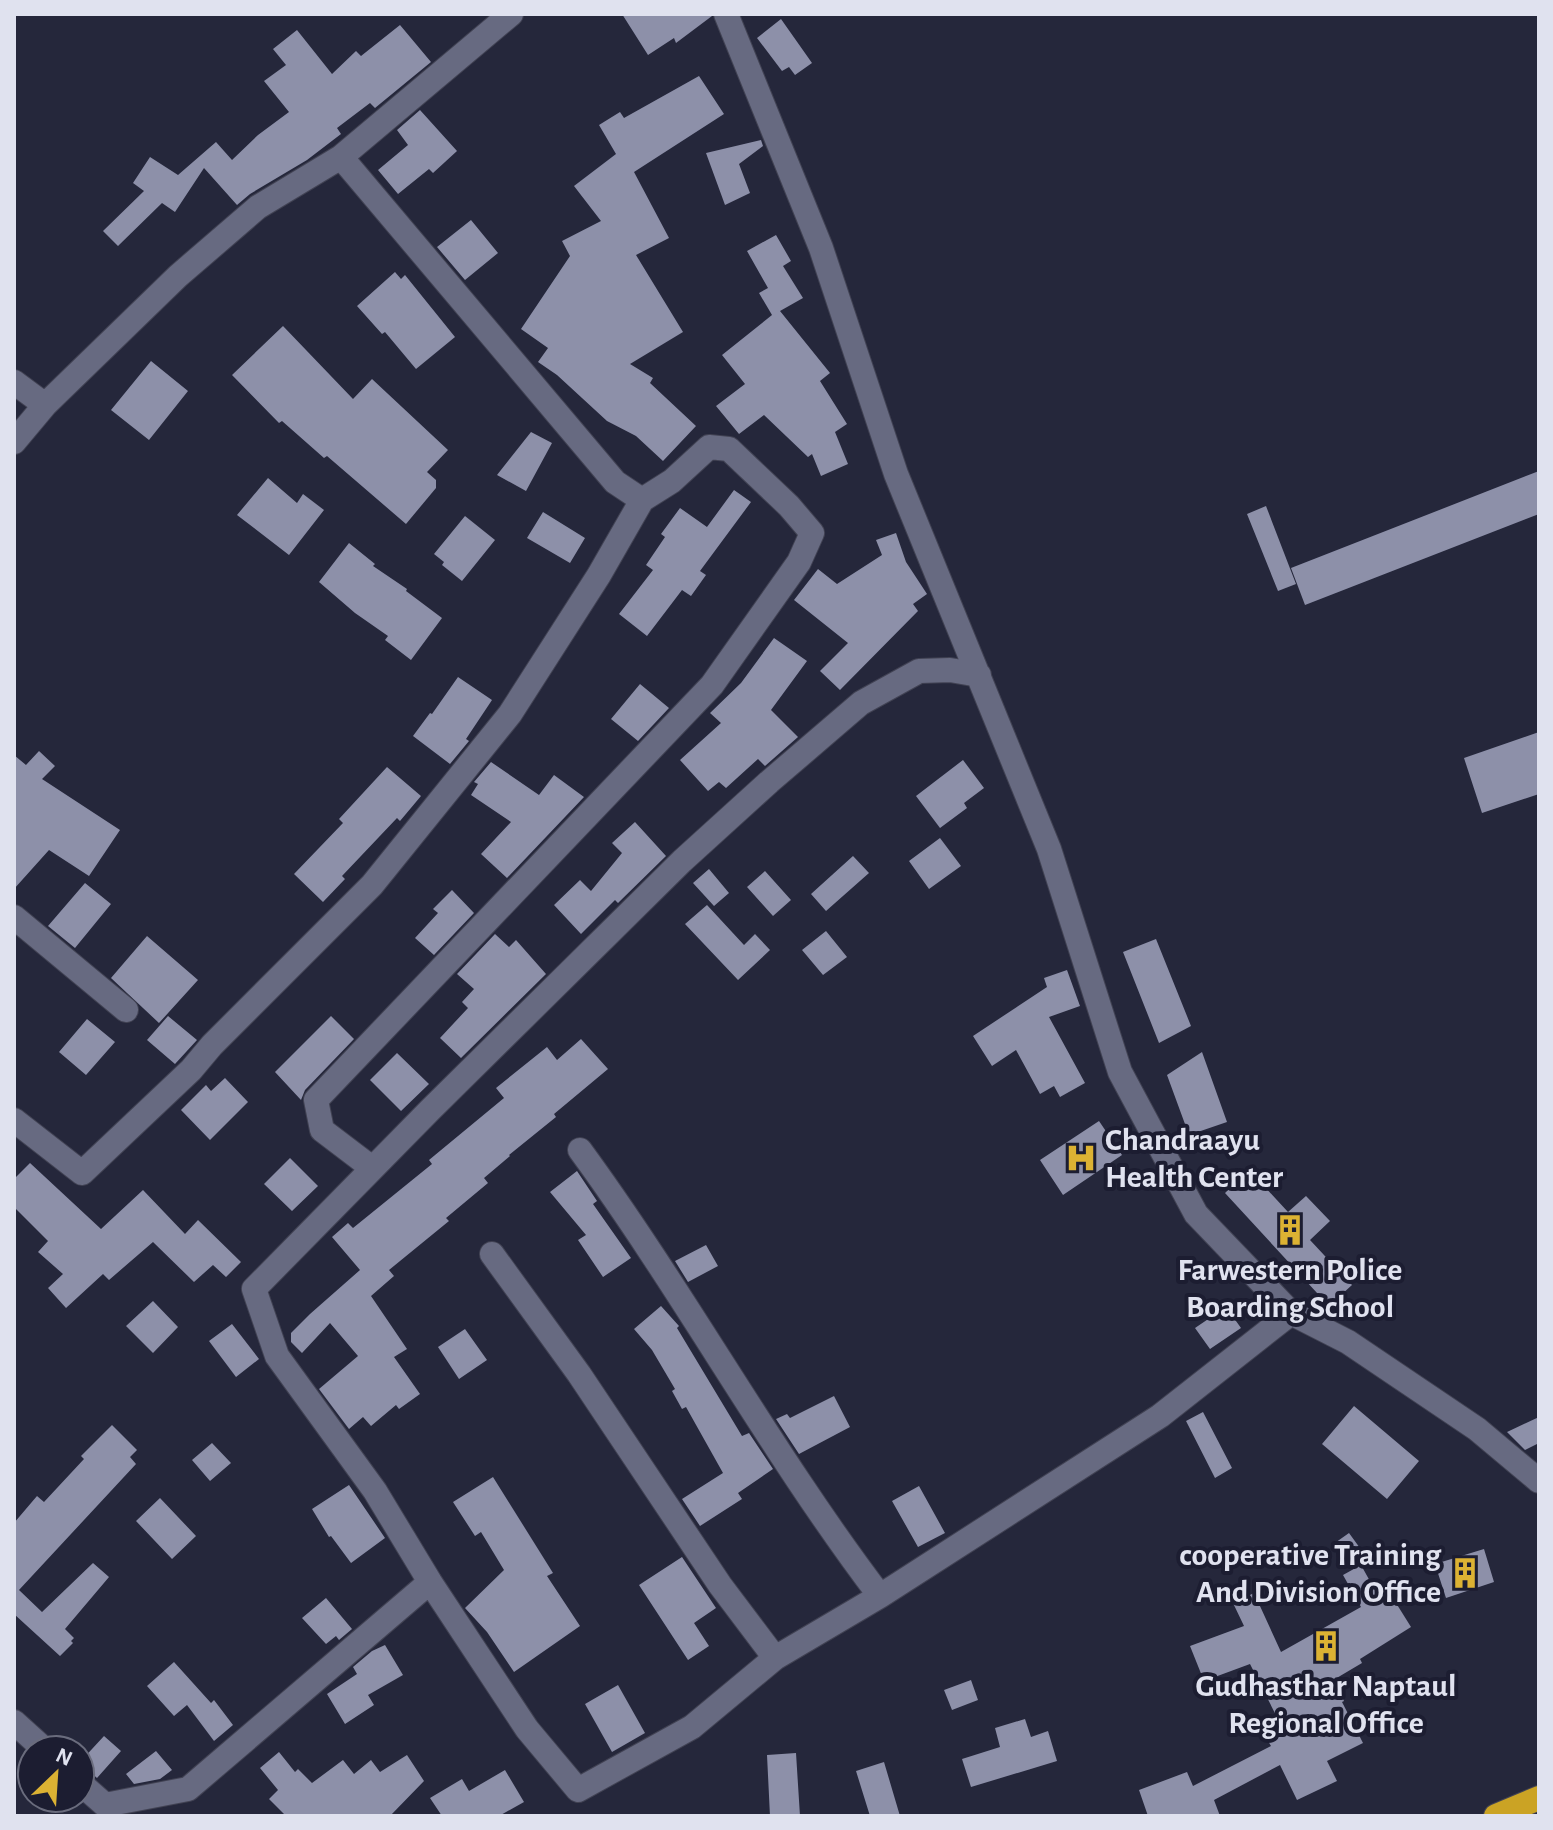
<svg xmlns="http://www.w3.org/2000/svg" width="1553" height="1830" font-family="'Alegreya Sans',sans-serif">
<style>
.building{fill:#8d90a9}
.lines{fill:none;stroke-linecap:round;stroke-linejoin:round}
.minor-casing{stroke:#414253;stroke-width:26}
.highway-casing{stroke:#414253;stroke-width:26}
.minor{stroke:#676a81;stroke-width:24}
.highway{stroke:#cba324;stroke-width:24}
.labels{text-anchor:middle;dominant-baseline:central;stroke-width:8;stroke-linejoin:round;paint-order:stroke}
.poi-label{font-size:32px;font-weight:bold;fill:#e0e2ef;stroke:#1c1d31}
</style>
<rect width="100%" height="100%" fill="#25273b"/>
<path class="building" d="M622 14H711L712 16 676 43 674 38 648 55Z
M781 19 812 63 795 75 789 67 782 71 757 38Z
M400 25 431 62 375 108 370 103 337 128 341 134 307 160 250 194 237 205 204 168 175 212 162 203 118 246 103 231 144 191 133 183 150 157 178 175 216 142 232 160 258 135 289 112 264 81 286 65 273 49 297 30 332 74 356 51 361 56Z
M699 76 724 114 634 172 669 238 636 255 683 332 630 364 653 378 650 383 696 426 663 461 636 436 607 421 557 375 538 362 548 348 521 329 570 256 562 241 601 221 574 186 616 154 599 125 620 112 624 118Z
M420 110 457 151 433 173 429 169 398 194 378 170 408 145 397 130Z
M761 140 763 146 739 164 750 193 725 205 706 153Z
M471 220 498 253 465 280 437 247Z
M776 235 791 261 783 266 803 298 780 311 830 373 820 381 847 424 835 432 848 464 821 476 812 454 808 457 764 415 739 434 716 406 745 384 722 355 772 315 759 293 768 288 747 251Z
M395 272 401 279 405 275 455 337 416 369 385 332 382 334 357 306Z
M283 326 353 399 372 379 448 450 427 472 436 480V488L406 524 327 456 324 458 282 421 279 423 232 375Z
M151 361 188 391 149 440 111 410Z
M531 432 552 443 526 491 497 475Z
M1539 471V514L1305 605 1291 568Z
M268 478 297 503 303 494 324 510 289 555 237 515Z
M734 490 751 502 700 571 706 575 691 596 682 590 647 636 619 614 653 570 646 565 665 537 661 534 680 508 707 527Z
M1266 506 1296 584 1278 591 1247 514Z
M543 512 585 538 570 563 527 538Z
M465 516 495 540 462 581 442 565 444 562 434 554Z
M896 533 906 562 927 594 913 604 918 611 840 690 820 671 848 643 794 600 818 569 837 584 882 555 876 540Z
M349 543 375 564 373 566 407 589 406 591 442 618 411 660 385 640 388 636 355 613 319 582Z
M774 638 807 661 771 710 798 737 765 766 758 759 726 788 719 782 708 791 680 760 721 723 710 713 741 683Z
M458 677 492 700 466 739 469 741 450 764 413 736 430 713 432 714Z
M640 684 669 708 638 741 611 719Z
M1539 732V794L1482 813 1464 758Z
M39 751 55 766 42 779 120 830 89 876 49 850 14 889V755L26 765Z
M963 760 984 788 964 803 967 808 940 828 916 796Z
M491 762 539 795 554 775 584 797 507 878 481 854 511 822 471 795 478 784 474 782Z
M387 767 421 796 400 821 397 818 342 876 345 879 323 902 294 874 343 823 339 819Z
M635 822 666 856 618 903 615 900 581 934 554 905 580 880 591 891 622 853 612 843Z
M940 838 961 866 929 889 909 861Z
M853 856 869 873 826 911 811 894Z
M709 869 729 893 714 906 693 883Z
M765 871 791 900 773 916 747 887Z
M85 883 111 904 75 948 48 926Z
M452 890 474 913 434 955 415 938 438 913 433 909Z
M707 905 744 945 755 934 770 950 738 980 685 924Z
M826 931 847 957 823 975 802 950Z
M495 934 509 947 516 940 546 974 461 1058 440 1038 468 1008 462 1002 474 989 457 974Z
M147 936 198 980 159 1023 111 978Z
M1156 939 1191 1026 1159 1043 1123 952Z
M1067 970 1080 1006 1049 1017 1085 1083 1060 1097 1054 1086 1040 1094 1016 1050 992 1066 973 1036 1047 987 1044 978Z
M168 1016 197 1040 175 1064 147 1040Z
M331 1016 354 1039 305 1090 301 1100 275 1072Z
M87 1019 115 1042 86 1075 59 1052Z
M581 1039 608 1069 554 1114 556 1117 509 1155 510 1156 484 1178 488 1183 446 1218 449 1221 389 1270 394 1276 371 1296 407 1349 394 1357 420 1394 399 1409 396 1405 371 1426 363 1417 349 1429 319 1389 358 1356 330 1323 302 1353 291 1342V1333L310 1314 360 1270 332 1237 348 1223 353 1228 432 1164 429 1160 504 1098 496 1088 547 1047 557 1060Z
M1202 1052 1227 1122 1189 1135 1167 1075Z
M397 1053 429 1084 401 1111 370 1080Z
M225 1078 248 1102 210 1140 181 1110 206 1085 211 1091Z
M1099 1121 1122 1155 1063 1195 1040 1160Z
M290 1158 318 1186 292 1211 264 1184Z
M30 1163 101 1229 143 1190 185 1234 198 1220 241 1262 226 1277 213 1265 194 1282 153 1242 109 1280 103 1274 66 1308 48 1288 63 1274 38 1252 48 1241 14 1207V1179Z
M1249 1170 1288 1212 1306 1196 1330 1221 1310 1240 1352 1285 1329 1306 1225 1193Z
M577 1171 597 1201 593 1204 631 1258 603 1277 578 1240 586 1235 550 1192Z
M706 1245 718 1266 688 1282 675 1261Z
M153 1301 178 1327 153 1353 126 1326Z
M661 1306 679 1326 677 1328 742 1436 749 1433 773 1469 738 1493 742 1499 700 1526 682 1499 723 1473 686 1407 682 1409 672 1391 675 1389 652 1350 634 1329Z
M1226 1307 1241 1328 1210 1349 1195 1328Z
M232 1324 259 1359 236 1377 209 1341Z
M465 1329 487 1360 459 1379 438 1347Z
M834 1396 850 1427 799 1454 776 1419 787 1414 790 1418Z
M1354 1406 1419 1461 1387 1499 1322 1444Z
M1203 1412 1232 1468 1215 1478 1186 1421Z
M1539 1417V1443L1525 1450 1507 1432Z
M112 1425 137 1450 130 1457 136 1464 19 1590 42 1612 93 1563 109 1577 65 1629 74 1638 71 1641 73 1643 60 1656 14 1614V1523L37 1496 44 1502 84 1459 81 1456Z
M212 1443 231 1463 210 1481 192 1460Z
M493 1477 553 1573 547 1576 580 1626 514 1672 487 1632 465 1608 504 1570 481 1532 475 1536 453 1502Z
M349 1485 385 1538 351 1563 331 1536 329 1537 312 1509Z
M919 1486 945 1533 918 1547 892 1501Z
M160 1498 196 1536 172 1559 136 1521Z
M1349 1533 1365 1555 1347 1567 1332 1545Z
M1484 1549 1494 1582 1446 1598 1435 1564Z
M682 1557 716 1608 694 1623 709 1646 688 1660 639 1585Z
M1361 1565 1381 1601 1391 1595 1411 1627 1360 1659 1362 1663 1335 1679 1344 1701 1342 1702 1363 1743 1327 1761 1337 1781 1297 1800 1280 1765 1214 1800 1220 1816H1148L1139 1790 1187 1772 1193 1786 1271 1746 1268 1741 1285 1733 1250 1664 1204 1681 1190 1646 1244 1626 1233 1603 1254 1593 1281 1652 1361 1607 1343 1575Z
M326 1598 352 1629 339 1640 336 1636 326 1644 302 1618Z
M385 1645 403 1675 368 1695 374 1705 345 1724 327 1694 357 1674 353 1667 372 1651Z
M174 1662 211 1703 214 1700 233 1725 214 1741 187 1705 174 1716 147 1686Z
M971 1680 978 1700 952 1710 944 1690Z
M618 1685 645 1733 612 1752 585 1704Z
M1025 1719 1031 1737 1048 1731 1057 1761 971 1787 962 1759 1000 1747 995 1728Z
M104 1736 121 1751 97 1778 89 1771 80 1768V1762Z
M156 1751 172 1770 160 1779 134 1784 126 1774Z
M279 1752 295 1772 298 1769 312 1783 343 1760 354 1774 371 1760 380 1772 407 1755 424 1781 390 1816H286L269 1799 278 1790 260 1768Z
M796 1753 800 1816H770L767 1755Z
M884 1762 900 1816H870L856 1771Z
M505 1770 524 1802 499 1816H442L430 1798 462 1779 469 1791Z"/>
<g class="lines">
<defs>
<path id="minor" d="M726 14 821 248 896 474 1049 849 1120 1072 1196 1214 1291 1313 1348 1342 1477 1429 1539 1481
M341 157 511 14
M14 382 45 405 14 442
M45 405 178 276 258 207 341 157 615 482 642 500 672 481 709 447 729 449 789 506 812 533 799 562 712 685 316 1100 322 1130 372 1168
M979 675 950 670 919 671 861 703 769 782 682 861 430 1110 254 1289 277 1356 375 1491 430 1582 527 1729 578 1790 692 1727 775 1658 880 1596 1160 1416 1291 1313
M14 917 126 1010
M14 1120 82 1173 191 1070 212 1045 372 885 510 714 599 575 642 500
M580 1150C686 1295 772 1454 880 1596
M492 1254 579 1374 720 1585 775 1658
M14 1722 45 1750
M80 1783 105 1805 188 1789 430 1582"/>
<path id="highway" d="M1496 1816 1539 1798"/>
</defs>
<use href="#minor" class="minor-casing"/>
<use href="#highway" class="highway-casing"/>
<use href="#minor" class="minor"/>
<use href="#highway" class="highway"/>
</g>
<defs>
<symbol id="hospital-bare" viewBox="-9 -9 18 18"><path d="M-5-5h3v3.5h4V-5h3V5h-3V1.5h-4V5h-3Z" fill="#dcb233" stroke="#1c1d31" stroke-width="2.5" paint-order="stroke"/></symbol>
<symbol id="building-bare" viewBox="-9 -9 18 18"><path d="M-4-6H4V6H1V3H-1V6H-4ZM-2.5-4.3h1.7v1.8h-1.7ZM.8-4.3h1.7v1.8H.8ZM-2.5-1h1.7V.8h-1.7ZM.8-1h1.7V.8H.8Z" fill="#dcb233" stroke="#1c1d31" stroke-width="2.5" paint-order="stroke"/></symbol>
</defs>
<g fill-rule="evenodd">
<use href="#hospital-bare" x="1059" y="1136" width="44" height="44"/>
<use href="#building-bare" x="1268" y="1208" width="44" height="44"/>
<use href="#building-bare" x="1443" y="1551" width="44" height="44"/>
<use href="#building-bare" x="1304" y="1624" width="44" height="44"/>
</g>
<g class="labels">
<g class="poi-label">
<text x="1105" y="1140" text-anchor="start">Chandraayu<tspan x="1105" dy="37">Health Center</tspan></text>
<text x="1290" y="1270">Farwestern Police<tspan x="1290" dy="37">Boarding School</tspan></text>
<text x="1441" y="1555" text-anchor="end">cooperative Training<tspan x="1441" dy="37">And Division Office</tspan></text>
<text x="1326" y="1686">Gudhasthar Naptaul<tspan x="1326" dy="37">Regional Office</tspan></text>
</g>
</g>
<rect width="1553" height="1830" fill="none" stroke="#e0e2ef" stroke-width="32"/>
<g transform="translate(56 1774) rotate(25)"><circle r="38" fill="#1c1d31" stroke="#6a6c7d" stroke-width="2"/>
<path d="M0-6L14 30L0 20L-14 30Z" fill="#dcb233"/>
<text y="-12" font-size="22" font-weight="bold" text-anchor="middle" fill="#e0e2ef">N</text>
</g>
</svg>
